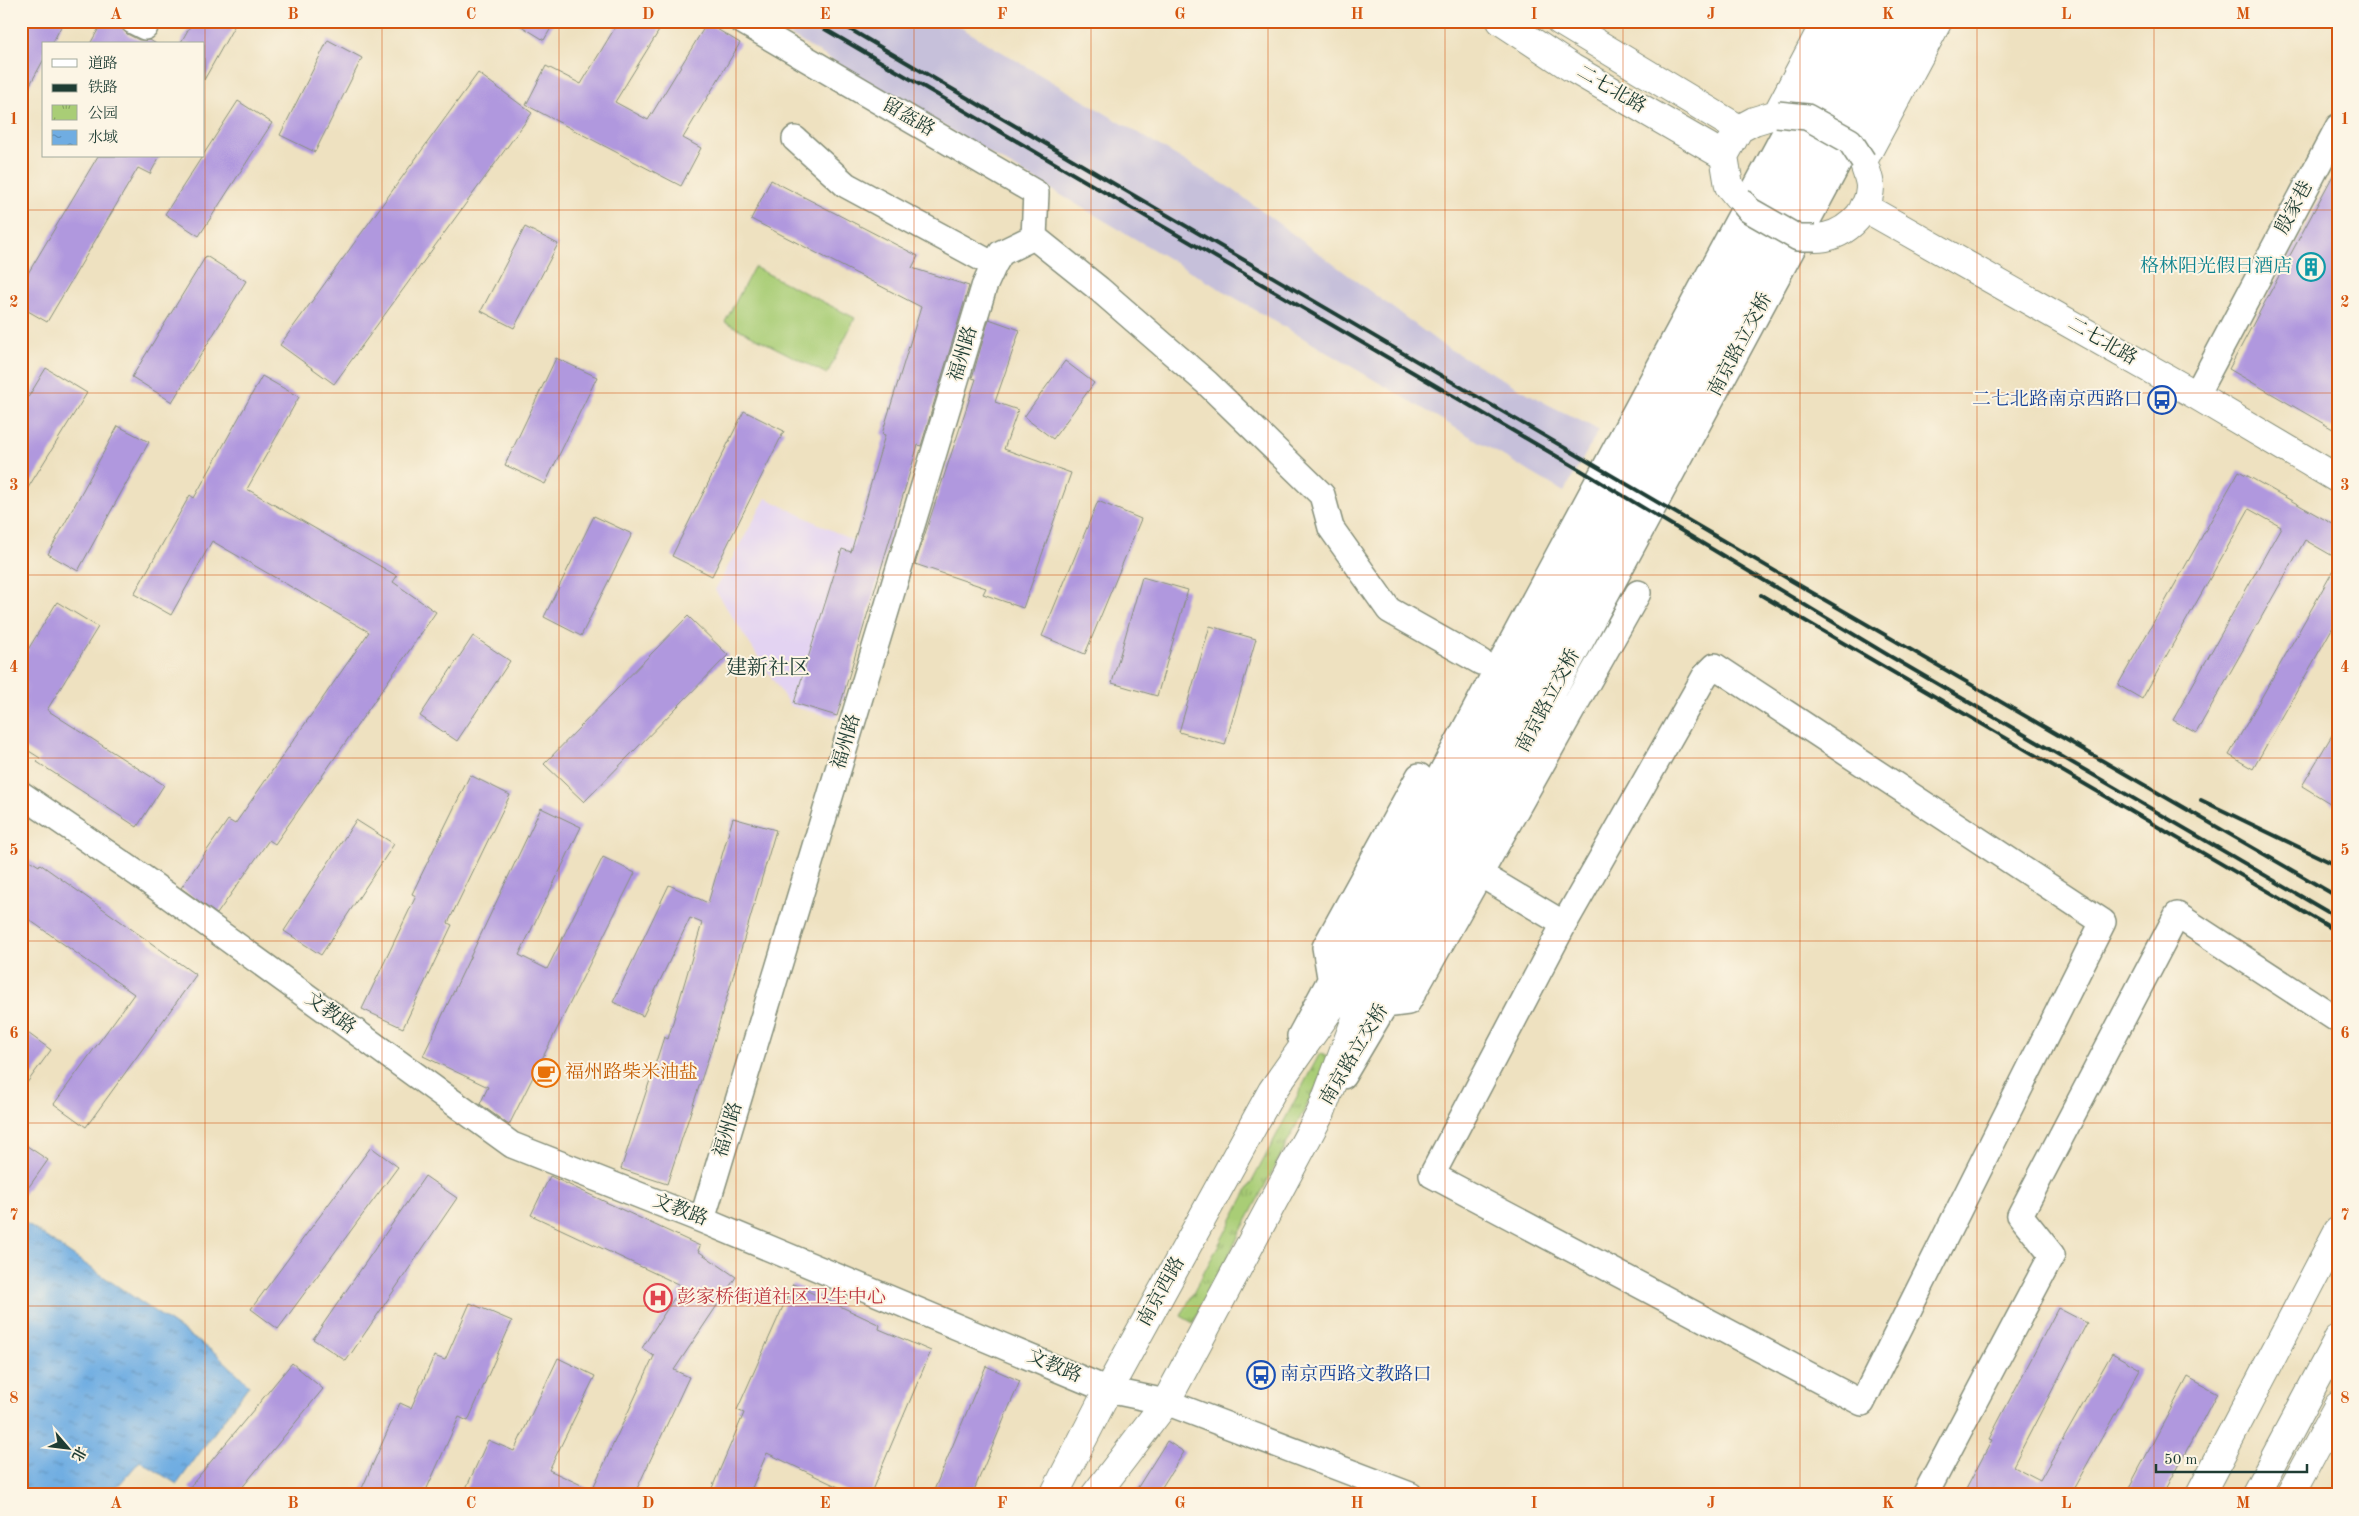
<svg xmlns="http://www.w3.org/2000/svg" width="2359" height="1516" font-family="'Old Standard TT','Noto Serif SC',serif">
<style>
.built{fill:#e3d3f2}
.railway{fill:#c6c0da}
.grass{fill:#a9cd76;stroke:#648555}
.park{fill:url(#park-tufts);stroke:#648555}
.water{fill:url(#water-ripples);stroke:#48758b}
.building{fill:#b098de}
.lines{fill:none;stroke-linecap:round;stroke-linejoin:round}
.minor-casing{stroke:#868f7a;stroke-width:28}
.major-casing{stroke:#868f7a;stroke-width:30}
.path{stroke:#868f7a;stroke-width:3;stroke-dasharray:1 4;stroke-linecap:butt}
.minor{stroke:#fff;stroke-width:25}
.major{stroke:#fff;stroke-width:28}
.rail{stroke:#1f3d34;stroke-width:4}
.minor-bridge-casing{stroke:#868f7a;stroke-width:28;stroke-linecap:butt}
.minor-bridge{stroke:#fff;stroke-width:25}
.grid{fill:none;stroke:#d45610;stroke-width:1;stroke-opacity:0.55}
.labels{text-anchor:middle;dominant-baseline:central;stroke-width:4;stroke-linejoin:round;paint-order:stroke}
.street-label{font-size:19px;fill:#1f3d34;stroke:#fcf5e5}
.culture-label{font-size:19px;fill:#0d838f;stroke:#fcf5e5;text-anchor:end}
.transit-label{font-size:19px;fill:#164399;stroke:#fcf5e5;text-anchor:end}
.food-label{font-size:19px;fill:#c56008;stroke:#fcf5e5;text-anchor:start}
.health-label{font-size:19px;fill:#be3a42;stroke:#fcf5e5;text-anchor:start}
.quarter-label{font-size:21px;fill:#1f3d34;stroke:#fcf5e5}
.neatline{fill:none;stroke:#d45610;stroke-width:2}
.grid-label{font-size:16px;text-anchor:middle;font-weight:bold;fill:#d45610}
</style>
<defs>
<pattern id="park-tufts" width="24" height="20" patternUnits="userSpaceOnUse" patternTransform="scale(1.25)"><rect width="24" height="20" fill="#a9cd76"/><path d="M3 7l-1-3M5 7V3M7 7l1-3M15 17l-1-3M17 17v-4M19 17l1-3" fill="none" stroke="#89a862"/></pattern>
<pattern id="water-ripples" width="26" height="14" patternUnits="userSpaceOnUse" patternTransform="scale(1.25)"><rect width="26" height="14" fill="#70ade2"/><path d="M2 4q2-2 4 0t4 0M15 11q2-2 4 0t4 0" fill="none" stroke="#5b8eb8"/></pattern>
</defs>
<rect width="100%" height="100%" fill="#fcf5e5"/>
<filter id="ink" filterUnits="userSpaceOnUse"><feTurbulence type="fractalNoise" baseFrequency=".02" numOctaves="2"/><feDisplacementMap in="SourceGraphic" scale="10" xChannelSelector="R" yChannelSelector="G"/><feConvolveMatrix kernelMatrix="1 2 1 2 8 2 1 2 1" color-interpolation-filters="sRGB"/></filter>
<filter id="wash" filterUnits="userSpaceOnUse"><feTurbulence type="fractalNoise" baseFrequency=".0096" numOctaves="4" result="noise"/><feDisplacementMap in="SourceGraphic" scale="20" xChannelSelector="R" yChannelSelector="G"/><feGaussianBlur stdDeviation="1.12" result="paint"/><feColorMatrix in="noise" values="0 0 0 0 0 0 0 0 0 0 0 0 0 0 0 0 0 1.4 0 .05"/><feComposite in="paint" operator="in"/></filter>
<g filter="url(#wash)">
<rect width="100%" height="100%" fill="#eee1c0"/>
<path class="built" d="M766 498 884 556 837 718 790 706 715 590Z"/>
<path class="railway" d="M766 21H950L1232 189 1444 346 1547 404 1599 430 1564 492Z"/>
<path class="grass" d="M754 267 855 318 827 374 725 322Z"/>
<path class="park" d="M1320 1053 1331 1059 1193 1323 1181 1316Z"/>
<path class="water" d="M21 1220 218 1355 249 1385 177 1484 140 1461 110 1495H21Z"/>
<g id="blocks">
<path class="building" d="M21 21H64L52 44H44V59L21 101Z
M103 21H116L127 34 139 40H150L156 44H90Z
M193 21H237L204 80V44H180Z
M513 21H555L544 40Z
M619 21H665L615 102 648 120 707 23 740 43 683 138 701 148 681 186 526 105 546 66 581 84Z
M328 40 362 58 315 152 280 135Z
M478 73 532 113 334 384 280 345Z
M238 101 272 123 199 236 165 214Z
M98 156H160L150 174 138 168 47 322 21 307V285Z
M2338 166V432L2229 369Z
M771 180 918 256 912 268 969 286 921 446 918 445 837 716 794 703 842 549 851 552 885 435 882 434 921 307 751 219Z
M525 227 558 244 514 328 481 311Z
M206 256 246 281 172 402 132 377Z
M989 319 1020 330 995 402 1018 410 1004 449 1071 473 1023 608 983 594 986 588 915 564 976 379 972 378Z
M556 358 597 377 545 484 505 465Z
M1065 361 1094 383 1053 439 1024 417Z
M46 368 87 393 21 499V409Z
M262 376 299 397 247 489 397 576 393 582 436 612 275 844 269 840 217 914 181 888 228 820 235 824 369 632 212 541 171 615 134 594 190 495 194 498Z
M744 411 784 431 712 576 672 556Z
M118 426 149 442 78 571 48 554Z
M2239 471 2338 527V559L2305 540 2196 733 2173 720 2281 527 2249 509 2142 699 2118 685Z
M1098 501 1141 519 1085 654 1042 636Z
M594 516 632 534 581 636 544 617Z
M2338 562V618L2253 769 2229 755Z
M1142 577 1188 590 1157 696 1112 683Z
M57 602 98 627 47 710 164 785 137 827 37 762 40 758 21 746V661Z
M688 616 728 655 584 802 544 764Z
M1210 626 1256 639 1225 745 1179 732Z
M473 636 510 661 457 741 420 716Z
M2338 725V796L2333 805 2302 786Z
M470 775 510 795 448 923 452 925 403 1028 362 1009 416 896 412 894Z
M541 808 581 827 519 955 547 969 603 857 635 873 509 1125 480 1104 488 1087 423 1056Z
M733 818 776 830 715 1038 667 1184 621 1169 664 1037 668 1039 702 923 690 918 643 1016 613 1002 669 885 708 903Z
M356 820 394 844 321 955 284 931Z
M21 855 39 866 40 864 196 975 86 1127 54 1104 134 994 21 914Z
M21 1028 51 1050 21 1091Z
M21 1142 48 1160 21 1198Z
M371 1147 398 1167 278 1329 251 1309Z
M425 1176 457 1198 346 1361 313 1339Z
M550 1176 700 1246 698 1251 736 1277 674 1370 689 1377 634 1495H463L488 1440 514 1451 558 1358 595 1376 549 1470 592 1490 654 1356 642 1348 682 1286 531 1215Z
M793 1284 880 1325 879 1329 931 1351 870 1495H855L767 1453 749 1495H709L744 1413 737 1410Z
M470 1303 512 1321 468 1421 459 1417 424 1495H359L400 1403 411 1408 434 1356 445 1360Z
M2058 1308 2087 1323 2013 1466 2040 1480 2112 1353 2140 1369 2070 1495H1963L1992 1440 1989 1439Z
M292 1363 323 1389 236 1495H197L189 1488Z
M986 1366 1020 1381 972 1495H932Z
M2188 1377 2217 1393 2163 1495H2125Z
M1167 1441 1184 1452 1157 1495H1133Z"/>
</g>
</g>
<g filter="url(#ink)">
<use href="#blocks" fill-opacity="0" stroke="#868f7a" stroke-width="1"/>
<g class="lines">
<defs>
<path id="minor" d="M133 21 145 27
M742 21 1036 193 1034 237
M795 139 846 185 994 265 1001 253 1034 237 1099 289 1207 383 1322 495 1331 528 1389 610 1481 662
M2196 395 2338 127
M21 794 145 879 512 1145 702 1220 1108 1390 1166 1402 1410 1495
M1480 874 1564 924 1432 1175 1862 1403 2103 922 1715 666 1705 676 1564 924
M1330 977 1325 947 1419 776
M1385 1005 1408 1002 1638 593
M1300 1036 1845 21
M1343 1076 1385 1005 1915 21
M702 1220 984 287 994 265
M1925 1495 2052 1255 2020 1215 2177 915 2338 1020"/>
<path id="major" d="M1501 21 1572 68 1724 156
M1560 21 1739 129
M1739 198 1729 186 1724 156 1739 129 1754 121 1777 114 1826 21
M1864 207 2196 395 2338 479
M1815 238C1842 238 1869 215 1870 187 1870 179 1865 168 1863 161L1938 21
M1054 1495 1108 1390 1272 1091 1344 989 1867 21
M1095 1495 1166 1402 1321 1112 1365 995 1891 21
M2200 1495 2338 1231
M2255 1495 2338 1339
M2290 1495 2338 1406"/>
</defs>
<use href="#minor" class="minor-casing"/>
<use href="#major" class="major-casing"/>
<path class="path" d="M2334 1495 2338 1484"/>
<use href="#minor" class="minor"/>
<use href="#major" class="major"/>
<path class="rail" d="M811 21 1582 471 1888 655 2338 918
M836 21 1792 581 2338 897
M1761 595 2338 932
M2201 800 2338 866"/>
<defs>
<path id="minor-bridge" d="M1777 114 1807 117 1850 141 1863 161
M1739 198 1749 210 1798 238H1815"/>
</defs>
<use href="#minor-bridge" class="minor-bridge-casing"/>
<use href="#minor-bridge" class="minor-bridge"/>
</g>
</g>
<path class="grid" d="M205 21V1495M382 21V1495M559 21V1495M736 21V1495M914 21V1495M1091 21V1495M1268 21V1495M1445 21V1495M1623 21V1495M1800 21V1495M1977 21V1495M2154 21V1495M21 210H2338M21 393H2338M21 575H2338M21 758H2338M21 941H2338M21 1123H2338M21 1306H2338"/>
<defs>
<symbol id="building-ring" viewBox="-11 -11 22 22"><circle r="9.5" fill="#fcf5e5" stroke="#0f9aa8" stroke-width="1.5"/><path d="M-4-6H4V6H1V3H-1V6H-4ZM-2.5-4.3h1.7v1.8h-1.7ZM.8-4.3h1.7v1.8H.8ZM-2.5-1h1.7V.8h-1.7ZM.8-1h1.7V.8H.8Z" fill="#0f9aa8"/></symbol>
<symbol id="bus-ring" viewBox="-11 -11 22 22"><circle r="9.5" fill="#fcf5e5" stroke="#1a4fb4" stroke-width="1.5"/><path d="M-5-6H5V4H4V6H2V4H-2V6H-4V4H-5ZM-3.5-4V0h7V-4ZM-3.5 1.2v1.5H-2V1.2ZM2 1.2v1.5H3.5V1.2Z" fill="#1a4fb4"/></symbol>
<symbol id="cafe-ring" viewBox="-11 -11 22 22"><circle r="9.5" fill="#fcf5e5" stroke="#e8710a" stroke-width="1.5"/><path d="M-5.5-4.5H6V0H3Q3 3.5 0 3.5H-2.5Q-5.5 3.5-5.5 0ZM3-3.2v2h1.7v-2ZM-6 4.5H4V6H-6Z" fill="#e8710a"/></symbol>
<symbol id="hospital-ring" viewBox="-11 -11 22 22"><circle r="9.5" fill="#fcf5e5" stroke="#e0444e" stroke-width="1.5"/><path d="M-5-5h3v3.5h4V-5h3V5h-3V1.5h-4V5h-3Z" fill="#e0444e"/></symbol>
</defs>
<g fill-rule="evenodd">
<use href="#building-ring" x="2295" y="251" width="32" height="32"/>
<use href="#bus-ring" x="2146" y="384" width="32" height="32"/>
<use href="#cafe-ring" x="530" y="1057" width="32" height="32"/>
<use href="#hospital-ring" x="642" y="1282" width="32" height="32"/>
<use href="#bus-ring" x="1245" y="1359" width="32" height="32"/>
</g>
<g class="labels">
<g class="street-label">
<text transform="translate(1611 90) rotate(30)">二七北路</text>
<text transform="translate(908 118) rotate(30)">留盔路</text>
<text transform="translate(2295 208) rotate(-62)">殷家巷</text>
<text transform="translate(2102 342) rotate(30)">二七北路</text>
<text transform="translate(1741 345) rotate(-62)">南京路立交桥</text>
<text transform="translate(964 354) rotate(-73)">福州路</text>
<text transform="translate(1549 701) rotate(-62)">南京路立交桥</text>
<text transform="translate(847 742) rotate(-73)">福州路</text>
<text transform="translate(330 1014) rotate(36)">文教路</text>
<text transform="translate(1355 1055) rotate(-59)">南京路立交桥</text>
<text transform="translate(729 1130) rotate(-73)">福州路</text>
<text transform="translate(680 1211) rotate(21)">文教路</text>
<text transform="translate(1162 1292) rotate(-61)">南京西路</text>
<text transform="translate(1054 1367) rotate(23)">文教路</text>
</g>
<g class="culture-label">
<text x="2292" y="267">格林阳光假日酒店</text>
</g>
<g class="transit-label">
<text x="2143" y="400">二七北路南京西路口</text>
<text x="1280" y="1375" text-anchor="start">南京西路文教路口</text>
</g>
<g class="food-label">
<text x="565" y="1073">福州路柴米油盐</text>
</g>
<g class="health-label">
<text x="677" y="1298">彭家桥街道社区卫生中心</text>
</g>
<g class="quarter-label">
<text x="768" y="668">建新社区</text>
</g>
</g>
<rect width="2359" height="1516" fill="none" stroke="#fcf5e5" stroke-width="55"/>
<rect x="42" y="42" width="162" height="115" fill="#fcf5e5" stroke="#a4ab9e"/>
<rect x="52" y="59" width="25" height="8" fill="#ffffff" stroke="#a4ab9e"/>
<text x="88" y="68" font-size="15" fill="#1f3d34">道路</text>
<rect x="52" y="84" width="25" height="8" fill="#1f3d34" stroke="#a4ab9e"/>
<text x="88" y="92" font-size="15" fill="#1f3d34">铁路</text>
<rect x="52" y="105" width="25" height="15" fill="url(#park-tufts)" stroke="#a4ab9e"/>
<text x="88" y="118" font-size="15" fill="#1f3d34">公园</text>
<rect x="52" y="130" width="25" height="15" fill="url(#water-ripples)" stroke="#a4ab9e"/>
<text x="88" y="142" font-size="15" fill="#1f3d34">水域</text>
<g transform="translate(68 1448) rotate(118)" stroke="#fcf5e5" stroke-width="4" paint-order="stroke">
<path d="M0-4L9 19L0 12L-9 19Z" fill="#1f3d34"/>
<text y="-8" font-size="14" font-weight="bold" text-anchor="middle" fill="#1f3d34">北</text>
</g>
<path d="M2156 1464v8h151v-8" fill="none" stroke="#1f3d34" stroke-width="2.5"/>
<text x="2164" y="1464" font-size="15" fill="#1f3d34" stroke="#fcf5e5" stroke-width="4" paint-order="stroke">50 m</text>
<rect x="28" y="28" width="2304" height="1460" class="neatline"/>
<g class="grid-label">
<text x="116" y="19">A</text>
<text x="293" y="19">B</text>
<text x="471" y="19">C</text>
<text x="648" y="19">D</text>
<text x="825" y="19">E</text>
<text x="1002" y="19">F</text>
<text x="1180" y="19">G</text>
<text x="1357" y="19">H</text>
<text x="1534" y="19">I</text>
<text x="1711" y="19">J</text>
<text x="1888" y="19">K</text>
<text x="2066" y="19">L</text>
<text x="2243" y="19">M</text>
<text x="14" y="124">1</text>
<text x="2345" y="124">1</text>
<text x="14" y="307">2</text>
<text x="2345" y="307">2</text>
<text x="14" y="490">3</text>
<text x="2345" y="490">3</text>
<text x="14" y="672">4</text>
<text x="2345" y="672">4</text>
<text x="14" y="855">5</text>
<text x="2345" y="855">5</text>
<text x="14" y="1038">6</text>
<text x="2345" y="1038">6</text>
<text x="14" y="1220">7</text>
<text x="2345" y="1220">7</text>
<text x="14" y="1403">8</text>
<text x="2345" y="1403">8</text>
<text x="116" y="1508">A</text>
<text x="293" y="1508">B</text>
<text x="471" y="1508">C</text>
<text x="648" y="1508">D</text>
<text x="825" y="1508">E</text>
<text x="1002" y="1508">F</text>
<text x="1180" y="1508">G</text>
<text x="1357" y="1508">H</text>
<text x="1534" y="1508">I</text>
<text x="1711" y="1508">J</text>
<text x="1888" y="1508">K</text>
<text x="2066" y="1508">L</text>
<text x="2243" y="1508">M</text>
</g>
</svg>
